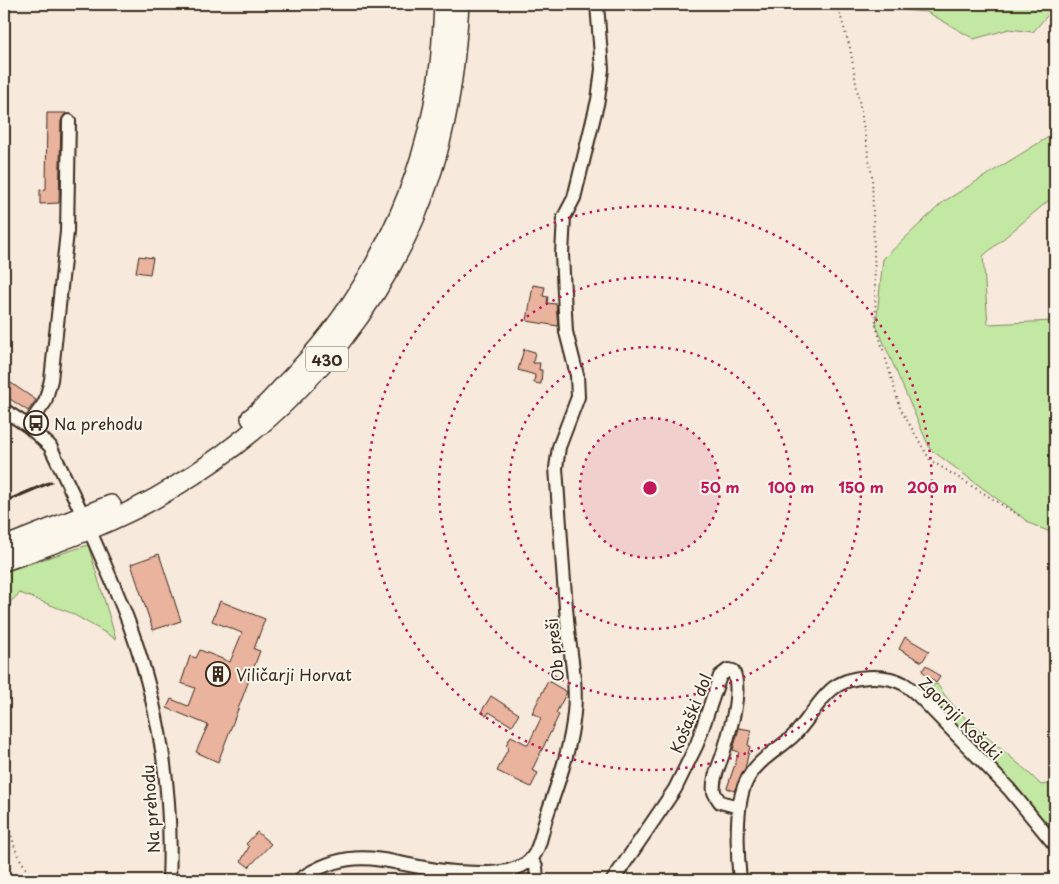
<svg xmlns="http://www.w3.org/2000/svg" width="1059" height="884" font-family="'Playpen Sans',sans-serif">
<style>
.green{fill:#c3e8a3;stroke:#7f8960}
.building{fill:#e9b39e;stroke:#3b2a1e}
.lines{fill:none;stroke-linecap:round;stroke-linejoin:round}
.minor-casing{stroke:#3b2a1e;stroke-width:16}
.highway-casing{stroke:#3b2a1e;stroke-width:22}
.path{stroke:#3b2a1e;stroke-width:2;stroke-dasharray:1 4;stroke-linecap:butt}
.minor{stroke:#fbf7ec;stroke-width:12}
.highway{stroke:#fbf7ec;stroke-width:19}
.rail{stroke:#3b2a1e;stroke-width:3}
.ring{fill:none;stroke:#c2185b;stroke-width:2.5;stroke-dasharray:2.5 5}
.labels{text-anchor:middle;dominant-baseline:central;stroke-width:4;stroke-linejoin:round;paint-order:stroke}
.shield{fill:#fbf7ec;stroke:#75685c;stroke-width:1}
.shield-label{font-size:15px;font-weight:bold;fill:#3b2a1e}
.poi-label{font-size:16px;fill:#3b2a1e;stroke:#fbf7ec;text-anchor:start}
.street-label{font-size:16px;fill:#3b2a1e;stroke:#fbf7ec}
.centre{fill:#c2185b;stroke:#fbf7ec;stroke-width:2.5}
.ring-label{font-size:15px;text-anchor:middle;font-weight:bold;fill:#c2185b;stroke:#fbf7ec;stroke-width:4;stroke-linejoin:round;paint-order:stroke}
</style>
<rect width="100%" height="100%" fill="#f7e9dc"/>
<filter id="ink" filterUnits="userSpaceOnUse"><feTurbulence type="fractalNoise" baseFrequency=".02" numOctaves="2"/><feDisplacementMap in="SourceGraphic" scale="10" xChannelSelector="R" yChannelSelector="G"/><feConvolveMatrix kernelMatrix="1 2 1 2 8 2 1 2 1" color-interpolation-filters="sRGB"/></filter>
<g filter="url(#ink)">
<path class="green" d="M895 4H1046L1052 10 1033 32 1009 29 974 39 927 12 900 10Z
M1055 133V195L983 256 988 324 1055 321V534L1031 524 930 449 876 325 883 259 943 202Z
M88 545 116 639 71 613 20 593 4 608V572Z
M937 684C963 725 1008 750 1041 785L1055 783V838L922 688Z"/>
<path class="building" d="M47 113H66L61 121 59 203 40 204V190L46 189Z
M139 256 153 258 150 274 136 272Z
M533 285 545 287 543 296 548 297 547 303 556 304 558 326 527 321Z
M524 349 535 352 533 363H540L539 370H542L541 384 534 383 535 375 518 370Z
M11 383 36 400 28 411 4 395Z
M159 554 181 621 153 630 131 564Z
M220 601 265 619 254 649 260 651 218 762 196 752 208 725 167 708 171 699 188 706 195 688 181 683 190 656 196 658 200 650 230 662 242 633 212 621Z
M905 637 929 651 922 662 899 649Z
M926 665 940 677 936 683 922 671Z
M548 681 567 692 556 713 559 715 532 770 538 773 531 787 497 771 509 747 506 745 511 736 528 745 541 718 532 713Z
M491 696 519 714 512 726 489 712 487 716 481 712Z
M739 728 751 730 748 745 750 746 745 769 734 791 727 788 739 752 733 750Z
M257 832 271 844 249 867 241 861 249 847 246 844Z"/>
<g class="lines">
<defs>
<path id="minor" d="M4 410 28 426 50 446 80 509
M28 426 45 402 51 380 67 232 69 121
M93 538C106 568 120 598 131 629 160 710 173 795 169 880
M531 859 536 867 537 880
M299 880C357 839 394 868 455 872 478 873 515 877 532 858 541 847 543 825 548 812 559 780 571 747 574 713 577 685 571 658 568 630 563 577 560 522 556 468L559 447 578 397 577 375 566 332 562 254 564 217 574 198 598 100 602 69 597 4
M613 880 675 789 697 744 720 676 728 670 733 671C743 691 729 734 723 754 719 766 712 779 714 792 715 795 718 799 720 802L739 807
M740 880C737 855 735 804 746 782 756 761 775 752 792 737 807 723 816 703 831 690 848 675 884 673 904 684 909 687 914 692 919 696L1009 789 1055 845"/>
<path id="highway" d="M251 418C267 406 280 389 294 375 370 296 426 182 439 72 442 49 443 26 444 4
M4 547 111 505
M4 561C61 541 119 521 171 489 301 411 405 288 441 138 452 94 456 49 459 4"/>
</defs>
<use href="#minor" class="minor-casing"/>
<use href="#highway" class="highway-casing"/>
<path class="path" d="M837 4 850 48 872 176 876 325 900 408 930 460 1020 516
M4 812 17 854 33 880"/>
<use href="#minor" class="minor"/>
<use href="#highway" class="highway"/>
<path class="rail" d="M4 502 51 482"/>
</g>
</g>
<circle cx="650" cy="488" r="70" fill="#c2185b" fill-opacity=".12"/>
<g class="ring">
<circle cx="650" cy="488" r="70"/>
<circle cx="650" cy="488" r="141"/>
<circle cx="650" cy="488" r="211"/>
<circle cx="650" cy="488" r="282"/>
</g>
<defs>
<symbol id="bus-ring" viewBox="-11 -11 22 22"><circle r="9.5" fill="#fbf7ec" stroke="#3b2a1e" stroke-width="1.5"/><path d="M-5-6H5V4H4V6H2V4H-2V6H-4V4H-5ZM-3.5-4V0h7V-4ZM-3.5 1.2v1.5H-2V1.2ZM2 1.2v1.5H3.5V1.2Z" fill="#3b2a1e"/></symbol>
<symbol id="building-ring" viewBox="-11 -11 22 22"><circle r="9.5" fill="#fbf7ec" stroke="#3b2a1e" stroke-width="1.5"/><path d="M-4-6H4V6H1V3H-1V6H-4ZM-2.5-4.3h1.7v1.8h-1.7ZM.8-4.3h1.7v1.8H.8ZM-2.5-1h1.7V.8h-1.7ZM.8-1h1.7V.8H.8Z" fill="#3b2a1e"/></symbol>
</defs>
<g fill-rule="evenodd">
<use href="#bus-ring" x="22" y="409" width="28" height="28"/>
<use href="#building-ring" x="204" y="660" width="28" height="28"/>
</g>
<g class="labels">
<rect class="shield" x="306" y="346.5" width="42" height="25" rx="4"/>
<g class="shield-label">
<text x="327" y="359">430</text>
</g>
<g class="poi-label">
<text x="54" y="423">Na prehodu</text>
<text x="236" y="674">Viličarji Horvat</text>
</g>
<g class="street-label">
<text transform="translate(554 650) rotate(-96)">Ob preši</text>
<text transform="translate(690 713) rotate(-68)">Košaški dol</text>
<text transform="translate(961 718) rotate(45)">Zgornji Košaki</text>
<text transform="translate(150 809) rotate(-94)">Na prehodu</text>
</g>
</g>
<circle cx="650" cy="488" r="8" class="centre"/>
<g class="ring-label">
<text x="720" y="493">50 m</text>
<text x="791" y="493">100 m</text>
<text x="861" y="493">150 m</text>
<text x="932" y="493">200 m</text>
</g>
<rect width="1059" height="884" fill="none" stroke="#fbf7ec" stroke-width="20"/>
<rect x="10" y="10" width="1039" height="864" fill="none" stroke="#3b2a1e" stroke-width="2" filter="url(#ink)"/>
</svg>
